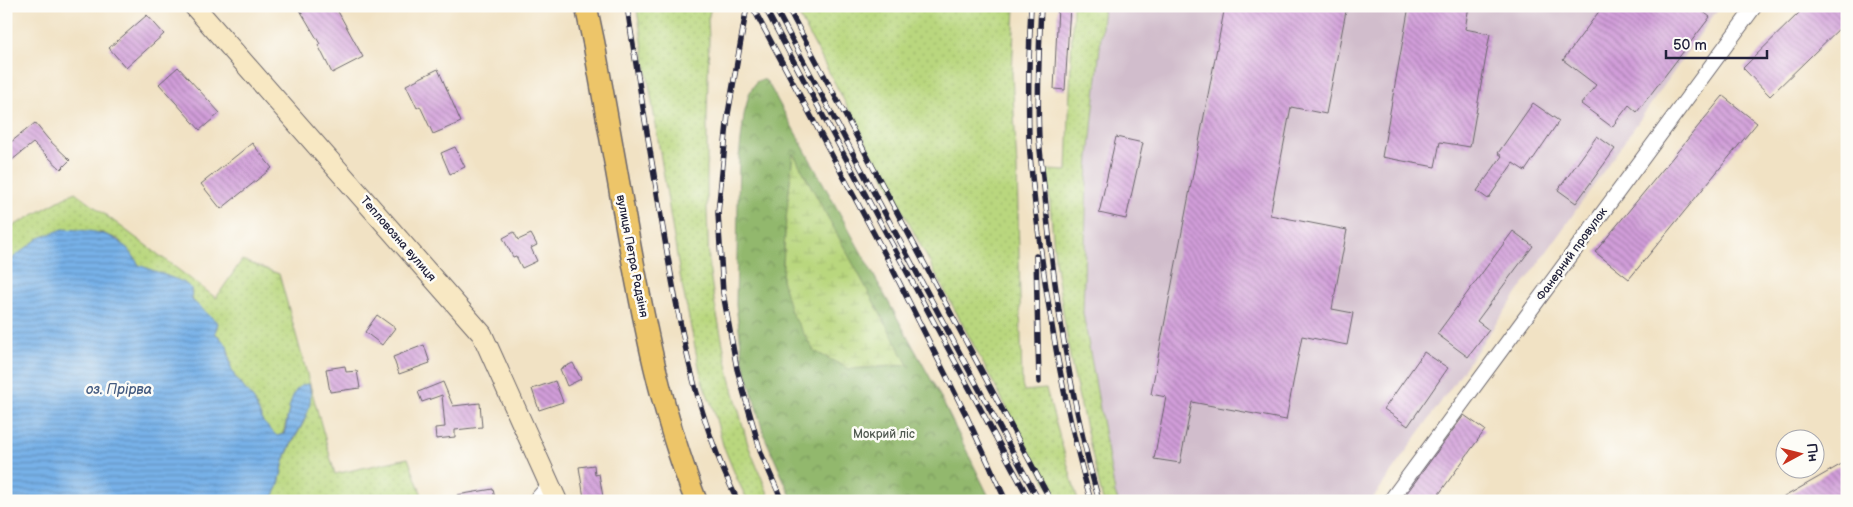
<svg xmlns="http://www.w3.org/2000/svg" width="1853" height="507" font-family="'Balsamiq Sans',sans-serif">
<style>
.industrial{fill:#d1bdcc}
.grass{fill:url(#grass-dots);stroke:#6e7c5c}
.forest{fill:url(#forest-crowns);stroke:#5a6d54;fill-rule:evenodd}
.wetland{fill:url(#wetland-marsh);stroke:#6e7c5c}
.water{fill:url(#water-rules);stroke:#4c6a92}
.building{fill:url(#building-back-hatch)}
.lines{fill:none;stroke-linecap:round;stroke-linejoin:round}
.street-casing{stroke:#6a656b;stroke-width:16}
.secondary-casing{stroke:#6a656b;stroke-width:22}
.primary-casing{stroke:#6a656b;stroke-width:24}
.street{stroke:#fff;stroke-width:14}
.secondary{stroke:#f8e8c3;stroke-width:20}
.primary{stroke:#edc569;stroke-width:21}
.rail-casing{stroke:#22223b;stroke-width:5.5}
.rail{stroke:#fdfcf7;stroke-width:4;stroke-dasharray:11;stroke-linecap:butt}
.labels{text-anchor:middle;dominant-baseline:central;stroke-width:5;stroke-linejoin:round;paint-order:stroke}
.street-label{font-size:12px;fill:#22223b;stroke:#fdfcf7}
.park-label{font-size:12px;fill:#4f584f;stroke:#fdfcf7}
.water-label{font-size:14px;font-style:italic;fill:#445b80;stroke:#fdfcf7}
</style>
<defs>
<pattern id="grass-dots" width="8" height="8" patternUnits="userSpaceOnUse" patternTransform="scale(1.25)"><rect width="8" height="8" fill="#b9d77e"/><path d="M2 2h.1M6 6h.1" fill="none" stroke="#9fb86e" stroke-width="1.8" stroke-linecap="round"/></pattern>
<pattern id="forest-crowns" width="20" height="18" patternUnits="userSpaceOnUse" patternTransform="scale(1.25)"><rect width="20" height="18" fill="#92b86d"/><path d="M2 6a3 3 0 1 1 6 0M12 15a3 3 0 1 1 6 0" fill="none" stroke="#77955b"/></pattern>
<pattern id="wetland-marsh" width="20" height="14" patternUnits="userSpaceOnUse" patternTransform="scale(1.25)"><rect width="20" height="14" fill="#b9d77e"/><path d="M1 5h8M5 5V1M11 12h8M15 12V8" fill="none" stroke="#9fb86e"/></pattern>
<pattern id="water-rules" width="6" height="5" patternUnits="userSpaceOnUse" patternTransform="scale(1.25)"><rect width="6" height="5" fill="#77b1e8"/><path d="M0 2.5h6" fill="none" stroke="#6190bd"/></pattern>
<pattern id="building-back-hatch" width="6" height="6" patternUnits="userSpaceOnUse" patternTransform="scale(1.25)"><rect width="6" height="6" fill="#d19dd9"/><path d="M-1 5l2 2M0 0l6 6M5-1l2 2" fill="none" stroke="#a980b1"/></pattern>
</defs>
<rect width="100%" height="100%" fill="#fdfcf7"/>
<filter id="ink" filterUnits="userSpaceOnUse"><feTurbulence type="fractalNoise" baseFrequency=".02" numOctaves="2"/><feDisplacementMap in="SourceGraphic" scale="10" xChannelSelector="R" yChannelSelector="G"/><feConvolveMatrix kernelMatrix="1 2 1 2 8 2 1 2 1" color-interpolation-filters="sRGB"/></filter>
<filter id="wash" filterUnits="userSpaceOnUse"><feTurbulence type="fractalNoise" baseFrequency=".0096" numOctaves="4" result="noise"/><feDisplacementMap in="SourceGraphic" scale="20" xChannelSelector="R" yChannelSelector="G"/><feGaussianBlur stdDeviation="1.12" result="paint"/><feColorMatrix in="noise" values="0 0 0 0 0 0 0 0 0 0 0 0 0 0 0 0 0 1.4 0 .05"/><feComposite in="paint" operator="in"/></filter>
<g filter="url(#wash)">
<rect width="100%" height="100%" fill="#f1e2c4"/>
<path class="industrial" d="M1104 6H1720L1371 501H1118L1115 493 1083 313 1087 178Z"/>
<path class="grass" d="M648 6H711L708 20 709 38 707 116V211L709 265 714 300 729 374 748 445 771 501H748L737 479 723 445 713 408 702 381 680 275 637 10Z
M794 6H1015L1012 74 1017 169 1022 384 1024 391 1046 389 1078 501H1056Z
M1073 6H1104L1087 178 1083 313 1115 493 1118 501H1103L1071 363 1055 260 1047 170 1067 171Z
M75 192 216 298 242 260 279 274 335 474 408 458 424 501H269C282 489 280 471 286 456 291 444 299 432 305 420L291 402 283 434 277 436 263 422 254 400 235 377 231 368 229 352 220 337 215 333 218 323C209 315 194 307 191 296L139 265 135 258 118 239 99 232 15 257 6 263V230Z"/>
<path class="forest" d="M760 80H765L768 83 938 392 991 501H793L764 435 743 361 736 305 739 157 744 115 749 94 756 82ZM793 154 907 365 849 369 782 279 786 220Z"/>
<path class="wetland" d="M793 153 908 365 849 369 814 351 791 312 782 279 786 220Z"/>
<path class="water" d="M63 229C98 231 121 232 139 265L183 282 191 288 192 300 218 323 215 333 227 345 231 368 235 377 254 400 263 422 277 436 284 434C289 419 288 383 309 384 317 412 293 434 285 458 280 473 281 490 269 501H6V263L39 238Z"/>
<g id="blocks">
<path class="building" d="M306 6H335L363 57 332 73 318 45 320 44 300 10Z
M1058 6H1070L1065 90 1054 89Z
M1225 6H1347L1326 114 1291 107 1270 215 1347 230 1332 309 1353 313 1347 345 1302 336 1286 420 1192 402 1180 463 1154 459 1166 397 1151 394Z
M1409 6H1469L1465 29 1490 34 1470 147 1440 142 1435 167 1382 157Z
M1603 6H1696L1710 17 1637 112 1629 105 1612 127 1581 104 1596 85 1563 60Z
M1806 6H1847V21L1770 96 1743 68Z
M147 15 164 34 126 68 109 48Z
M178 67 220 113 200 130 159 84Z
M438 69 461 122 433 134 420 106 417 108 406 85Z
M1723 96 1757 123 1629 279 1595 252Z
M1533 103 1559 121 1525 171 1513 163 1488 199 1477 191 1502 156 1498 153Z
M35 123 48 139 70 160 61 169 33 143 6 165V146Z
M1597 136 1615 149 1576 203 1558 190Z
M1116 137 1143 143 1126 219 1099 213Z
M252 143 272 168 221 209 201 184Z
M455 147 465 167 450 174 441 153Z
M1513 231 1533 246 1477 321 1489 330 1468 357 1437 334Z
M514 232 518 240 531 234 537 245 531 248 537 261 522 268 516 256 513 257 503 238Z
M377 315 395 328 382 345 365 332Z
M424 345 430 363 399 374 393 357Z
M1424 352 1448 368 1408 426 1384 409Z
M573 363 581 379 567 386 560 369Z
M345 366 346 372 357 371 360 388 330 392 326 369Z
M555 381 563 402 539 410 532 389Z
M443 382 453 406 480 403 482 427 455 430V437L436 439 435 428 445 427 442 395 422 402 418 392Z
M1464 415 1485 430 1434 501H1401Z
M1847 461V501H1777Z
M594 465 595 475 599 474 603 497 584 498 579 467Z
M493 489 495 499 457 501V495Z"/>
</g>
</g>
<g filter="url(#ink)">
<use href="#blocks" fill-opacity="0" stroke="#6a656b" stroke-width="1"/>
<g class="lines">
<defs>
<path id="street" d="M535 501 550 484
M1390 501 1755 6"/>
<path id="secondary" d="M194 6 482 334 557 501"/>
<path id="primary" d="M586 6 594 44C605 106 616 168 627 230 644 323 661 412 696 501"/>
</defs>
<use href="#street" class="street-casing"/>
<use href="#secondary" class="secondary-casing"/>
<use href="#primary" class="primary-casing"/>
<use href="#street" class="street"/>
<use href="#secondary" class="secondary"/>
<use href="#primary" class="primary"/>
<defs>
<path id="rail" d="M627 6C638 79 650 151 662 223 678 317 694 415 738 501
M747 6 728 114 718 213 723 293 737 369 761 453 782 501
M752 6 887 258 966 415 1006 501
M764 6 1030 501
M774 6 1039 501
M787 6 1051 501
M1031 6C1029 50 1028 95 1029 139 1031 179 1037 220 1042 260 1053 341 1068 422 1091 501
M1041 6C1039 50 1037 95 1039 139 1041 161 1044 184 1046 207 1056 306 1072 405 1099 501
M1036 256 1039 382"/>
</defs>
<use href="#rail" class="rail-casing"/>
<use href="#rail" class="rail"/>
</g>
</g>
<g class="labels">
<g class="street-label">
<text transform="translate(398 239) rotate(49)">Тепловозна вулиця</text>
<text transform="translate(1572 254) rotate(-54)">Фанерний провулок</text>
<text transform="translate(632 256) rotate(79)">вулиця Петра Радзіня</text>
</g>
<g class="park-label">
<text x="884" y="434">Мокрий ліс</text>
</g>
<g class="water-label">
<text x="119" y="389">оз. Прірва</text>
</g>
</g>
<rect width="1853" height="507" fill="none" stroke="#fdfcf7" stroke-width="25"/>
<g transform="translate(1800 454) rotate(83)"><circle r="24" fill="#fdfcf7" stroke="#a5a5ac"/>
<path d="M0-4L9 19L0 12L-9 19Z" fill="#c8321e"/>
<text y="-8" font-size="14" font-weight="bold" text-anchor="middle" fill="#22223b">Пн</text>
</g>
<path d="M1666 50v8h101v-8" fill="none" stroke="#22223b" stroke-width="2.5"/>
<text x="1673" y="50" font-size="15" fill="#22223b" stroke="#fdfcf7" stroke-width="4" paint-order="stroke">50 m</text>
</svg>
